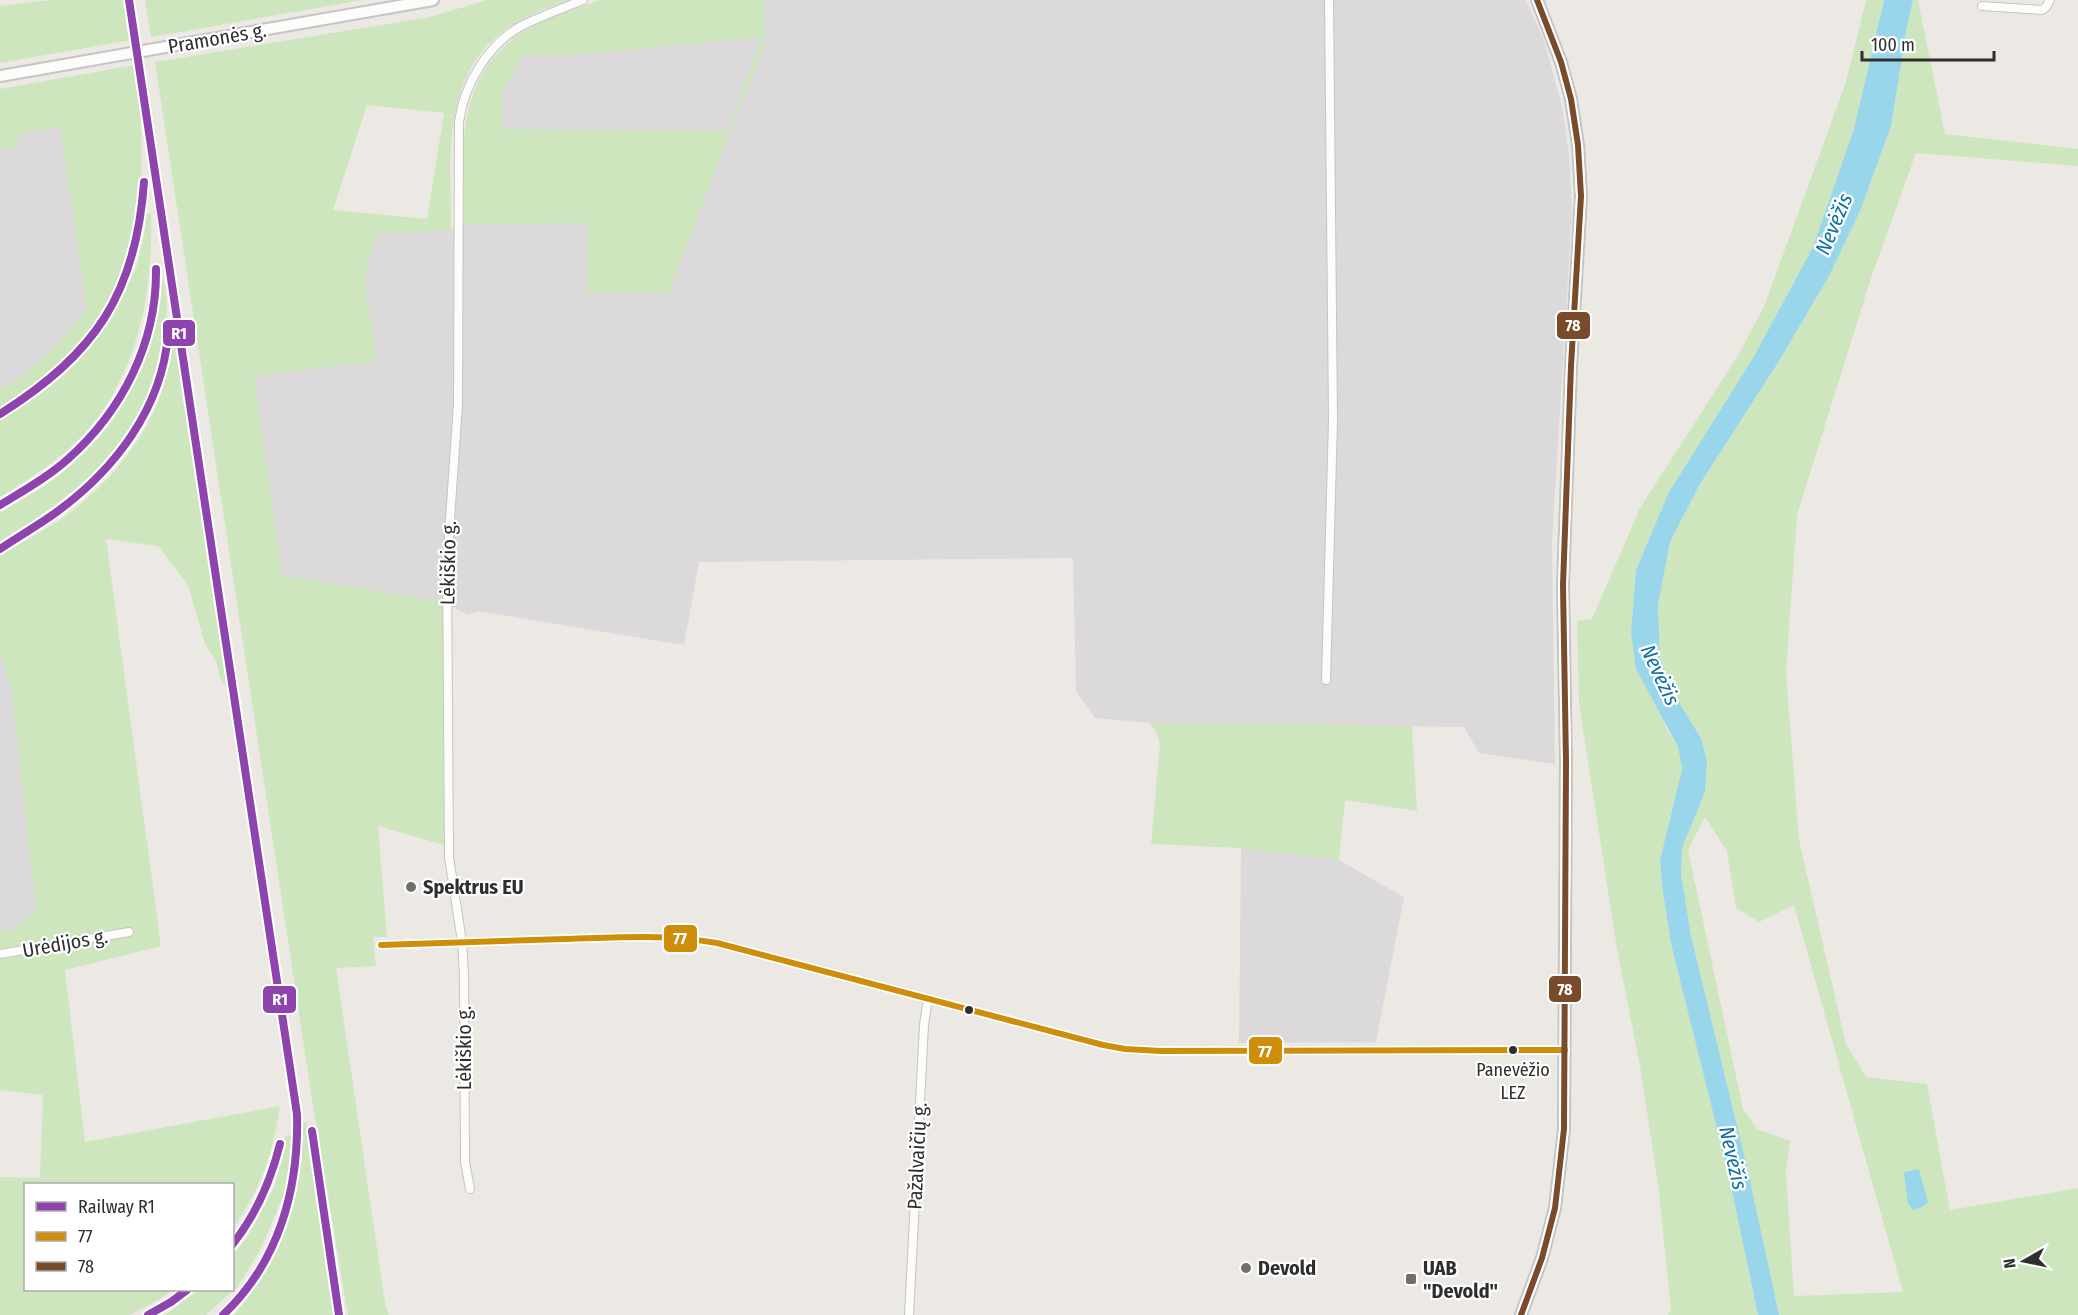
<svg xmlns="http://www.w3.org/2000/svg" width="2078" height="1315" font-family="'Fira Sans Condensed',sans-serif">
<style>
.industrial{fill:#dcd9db}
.green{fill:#cee6be;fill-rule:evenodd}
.water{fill:#99d6ec}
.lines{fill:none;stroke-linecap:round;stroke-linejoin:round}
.street-casing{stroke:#c5c4c5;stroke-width:10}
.secondary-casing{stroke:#c5c4c5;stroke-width:14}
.street{stroke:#fcfcfb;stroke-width:8}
.secondary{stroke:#fcfcfb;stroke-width:10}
.bus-1-casing{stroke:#fff;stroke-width:10}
.bus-2-casing{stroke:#fff;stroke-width:10}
.bus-1{stroke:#cf8e09;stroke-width:6}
.bus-2{stroke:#7a4b2a;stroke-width:6}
.rail-1-casing{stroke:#fff;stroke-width:12}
.rail-1{stroke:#8e44ad;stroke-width:8}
.poi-dot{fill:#706f6e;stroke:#fff;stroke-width:2}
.bus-dot{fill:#2e2e2e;stroke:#fff;stroke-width:2}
.labels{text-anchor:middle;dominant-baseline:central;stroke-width:4.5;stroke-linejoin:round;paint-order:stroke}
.bus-label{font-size:18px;fill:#2e2e2e;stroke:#fff}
.street-label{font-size:20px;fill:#2e2e2e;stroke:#fff}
.poi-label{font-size:20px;font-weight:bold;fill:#2e2e2e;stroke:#fff;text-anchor:start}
.water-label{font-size:21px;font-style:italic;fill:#0d6fa3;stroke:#fff}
.line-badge{stroke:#fff;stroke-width:2}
.badge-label{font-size:16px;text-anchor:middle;font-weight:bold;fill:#fff}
</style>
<rect width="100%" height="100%" fill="#ece8e4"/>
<path class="industrial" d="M765 0H1526L1545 43 1562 107 1569 154 1572 213 1552 541 1555 764 1479 753 1464 727 1150 723 1095 718 1076 691 1073 558 699 562 684 645 478 611 468 615 443 602 282 575 254 376 377 361 365 286 366 269 377 234 451 230 464 224 588 223 668 293 765 43Z
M763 37 728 132 502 130V93L522 55H573Z
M60 127 87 308 63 339 42 361 0 390V148H15L19 134Z
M0 654 12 691 36 911 13 929 0 931Z
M1241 848 1339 860 1404 897 1376 1042 1239 1043Z"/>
<path class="green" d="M50 0H124L131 40 0 63V6Z
M145 0H363L151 37Z
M487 0H569C550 7 531 13 514 24 440 69 451 156 451 230L377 234 366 269 365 286 377 361 254 376 282 575 443 602 444 845 378 826 387 937H373L376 966 336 968 385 1303 389 1315H348L312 1099 155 62 430 17ZM367 105 444 113 427 219 333 210Z
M601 0H765V43L668 293H588V223L464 224C464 166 454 98 499 52 505 47 510 41 516 36 542 19 572 10 601 0ZM762 37 728 131 502 129V93L522 55H572Z
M1866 0H1884L1854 130 1813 247 1753 358 1669 492 1636 570 1631 632 1667 730 1678 747 1682 769 1660 860 1662 886 1671 944 1729 1177 1758 1315H1668L1671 1309 1658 1184 1640 1066 1617 949 1579 703 1577 621 1592 619 1640 508 1739 354 1765 304 1846 82Z
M1913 0H1918L1945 134 2078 149V166L1916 153 1871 278 1797 515 1786 671 1799 840 1846 1044 1866 1077 1927 1084 1950 1210 2078 1188V1315H1779L1748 1171 1691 937 1681 874 1682 848 1705 792 1707 762 1702 740 1674 694 1660 658 1658 605 1670 542 1700 484 1779 361 1828 278 1861 209 1891 126 1907 27ZM1705 817 1727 851 1736 908 1759 922 1794 905 1903 1292 1794 1296 1786 1171 1790 1141 1757 1129 1743 1109 1688 850Z
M135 65C148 157 147 266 85 341 62 370 31 392 0 410V390C39 366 60 344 87 307L60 127 19 134 15 148H0V89Z
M147 213H151C154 296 135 389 71 447 49 467 25 481 0 497V420L45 390 66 373 98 337 136 269 144 235Z
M163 279C170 302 166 325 162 347 158 371 152 397 139 417 106 473 53 508 0 542V513C19 501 40 490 58 476 127 423 149 363 163 279Z
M173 328 227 684H224L220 678 217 663 205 644 188 585 158 546 106 539 161 946 65 970 85 1142 280 1106C272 1156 262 1186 233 1228L232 1184H26V1290H172L160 1299 129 1315H0V1177L40 1178 43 1095 0 1090V931L13 929 36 911 12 691 0 654V556C22 542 46 530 67 515 107 485 143 443 160 396 168 374 171 350 173 328Z
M1150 723 1412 726 1417 811 1345 800 1339 860 1241 848 1151 844 1160 745 1158 736Z
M307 1122 335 1315H234C284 1256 302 1201 303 1123Z
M286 1135 294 1137 291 1171 285 1192 260 1250 238 1286 206 1315H165L199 1290H232L233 1256 250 1233 274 1187 282 1159Z"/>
<path class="water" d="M1884 0H1913L1907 27 1891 126 1861 209 1828 278 1779 361 1700 484 1670 542 1658 605 1660 658 1674 694 1702 740 1707 762 1705 792 1682 848 1681 874 1691 936 1748 1171 1779 1315H1758L1729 1177 1671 944 1662 886 1660 860 1682 769 1678 747 1636 669 1631 632 1636 570 1669 492 1753 358 1813 247 1854 129Z
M1919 1169 1928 1202 1922 1207 1913 1210 1908 1204 1904 1172Z"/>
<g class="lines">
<defs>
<path id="street" d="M1982 6 2042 10 2046 7 2050 0
M1326 680 1333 420 1329 0
M381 945C442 943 504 941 565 939 616 937 667 934 717 943L1103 1045 1125 1049 1161 1051 1565 1050
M0 954 129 932
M470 1189 465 1162 464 975 462 942 449 857 447 562 458 404 459 122C464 84 488 44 523 25 542 16 563 8 583 0
M909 1315 924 1025 928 998"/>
<path id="secondary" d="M0 76 433 0
M1521 1315 1542 1258 1555 1208 1564 1129 1566 761 1563 585 1571 366 1581 196 1578 145 1571 99 1561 62 1537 0"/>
</defs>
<use href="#street" class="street-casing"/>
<use href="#secondary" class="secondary-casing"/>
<use href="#street" class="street"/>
<use href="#secondary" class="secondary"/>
<defs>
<path id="bus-1" d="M381 945C442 943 504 941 565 939 616 937 667 934 717 943L1103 1045 1125 1049 1161 1051 1565 1050"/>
<path id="bus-2" d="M1521 1315 1542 1258 1555 1208 1564 1129 1566 761 1563 585 1571 366 1581 196 1578 145 1571 99 1561 62 1537 0"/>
</defs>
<use href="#bus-1" class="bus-1-casing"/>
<use href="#bus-2" class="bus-2-casing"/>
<use href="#bus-1" class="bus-1"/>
<use href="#bus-2" class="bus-2"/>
<defs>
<path id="rail-1" d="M129 0 297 1114C299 1189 279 1262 223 1315
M0 414C94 355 136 295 144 182
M0 505C23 491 48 477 68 459 122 411 157 343 156 269
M0 549C19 536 39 525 58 511 115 469 162 408 168 335
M312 1131 339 1315
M232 1245C256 1215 271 1180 280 1144
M148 1315 171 1302 187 1290"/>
</defs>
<use href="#rail-1" class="rail-1-casing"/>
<use href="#rail-1" class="rail-1"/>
</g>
<g class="poi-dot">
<circle cx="411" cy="887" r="6"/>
<circle cx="1246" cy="1268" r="6"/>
<rect x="1405" y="1273" width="12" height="12" rx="3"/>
</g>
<g class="bus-dot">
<circle cx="969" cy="1010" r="5"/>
<circle cx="1513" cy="1050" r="5"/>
</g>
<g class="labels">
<g class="bus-label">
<text x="1513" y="1070">Panevėžio<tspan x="1513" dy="23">LEZ</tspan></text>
</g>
<g class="street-label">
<text transform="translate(217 38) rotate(-10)">Pramonės g.</text>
<text transform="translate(448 563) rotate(-89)">Lėkiškio g.</text>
<text transform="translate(65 943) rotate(-10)">Urėdijos g.</text>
<text transform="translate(464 1048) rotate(-90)">Lėkiškio g.</text>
<text transform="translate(917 1156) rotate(-87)">Pažalvaičių g.</text>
</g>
<g class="poi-label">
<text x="423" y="887">Spektrus EU</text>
<text x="1258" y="1268">Devold</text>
<text x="1423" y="1268">UAB<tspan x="1423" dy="23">"Devold"</tspan></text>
</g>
<g class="water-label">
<text transform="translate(1834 224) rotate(-67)">Nevėžis</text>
<text transform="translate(1660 675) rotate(65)">Nevėžis</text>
<text transform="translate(1733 1158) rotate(77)">Nevėžis</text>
</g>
</g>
<g class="line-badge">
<rect x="1556" y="311" width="35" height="29" rx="6" fill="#7a4b2a"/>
<rect x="162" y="319" width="34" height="28" rx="6" fill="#8e44ad"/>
<rect x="663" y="924" width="35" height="29" rx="6" fill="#cf8e09"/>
<rect x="1548" y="975" width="34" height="28" rx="6" fill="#7a4b2a"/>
<rect x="262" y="985" width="35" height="29" rx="6" fill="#8e44ad"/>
<rect x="1248" y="1036" width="35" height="29" rx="6" fill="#cf8e09"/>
</g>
<g class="badge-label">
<text x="1573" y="331">78</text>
<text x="179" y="339">R1</text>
<text x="680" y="944">77</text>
<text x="1565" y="995">78</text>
<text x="280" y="1005">R1</text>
<text x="1265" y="1057">77</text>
</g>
<rect x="24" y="1183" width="210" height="108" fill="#ffffff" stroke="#ababab" stroke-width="1.5"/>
<rect x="36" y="1202" width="30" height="9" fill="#8e44ad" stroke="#ababab" stroke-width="1.5"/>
<text x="78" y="1213" font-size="18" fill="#2e2e2e">Railway R1</text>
<rect x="36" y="1232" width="30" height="9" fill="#cf8e09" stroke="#ababab" stroke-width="1.5"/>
<text x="78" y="1243" font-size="18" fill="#2e2e2e">77</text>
<rect x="36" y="1262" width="30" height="9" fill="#7a4b2a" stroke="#ababab" stroke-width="1.5"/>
<text x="78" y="1273" font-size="18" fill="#2e2e2e">78</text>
<g transform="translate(2024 1261) rotate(261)" stroke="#ffffff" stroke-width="4.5" paint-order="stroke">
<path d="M0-4.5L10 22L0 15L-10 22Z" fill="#2e2e2e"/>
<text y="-9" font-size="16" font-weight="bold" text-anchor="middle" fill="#2e2e2e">N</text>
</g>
<path d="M1862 51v9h132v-9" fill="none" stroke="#2e2e2e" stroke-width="3"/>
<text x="1871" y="51" font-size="18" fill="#2e2e2e" stroke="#ffffff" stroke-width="4.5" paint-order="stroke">100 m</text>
</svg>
